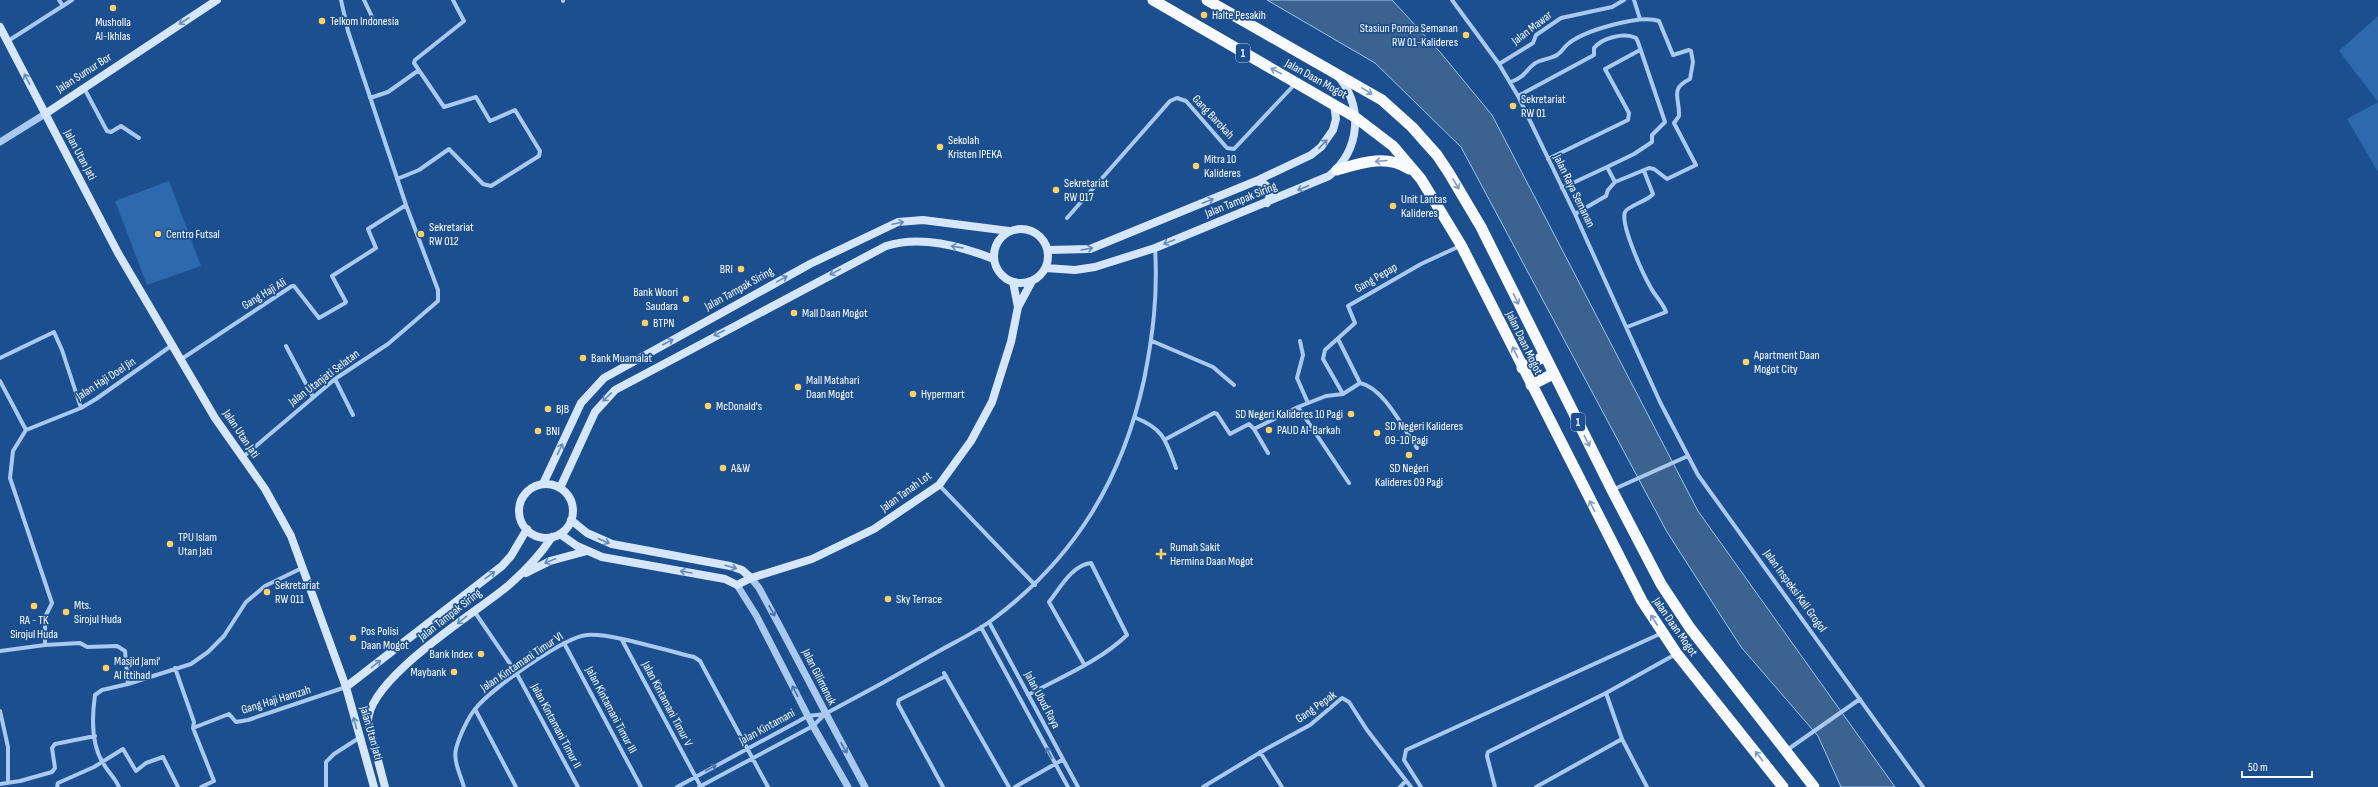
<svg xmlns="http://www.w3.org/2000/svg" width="2378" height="787" font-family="'Sofia Sans Condensed',sans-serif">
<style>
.green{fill:#2e69ad}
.water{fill:#3c6290;stroke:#9cc4f0}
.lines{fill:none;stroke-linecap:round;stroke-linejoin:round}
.minor{stroke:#a9c9ee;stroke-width:4}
.tertiary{stroke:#a9c9ee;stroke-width:7}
.secondary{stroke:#d6e6fa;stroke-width:8}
.trunk{stroke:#f8faff;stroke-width:11}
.oneway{stroke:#668bba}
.oneway2{stroke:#7e9cc1}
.oneway3{stroke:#4674ac}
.poi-dot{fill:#ffd166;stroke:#1b4f8f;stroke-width:1.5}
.labels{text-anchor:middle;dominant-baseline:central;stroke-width:3.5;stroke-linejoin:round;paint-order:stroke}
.shield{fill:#1b4f8f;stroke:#bbcadd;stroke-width:1}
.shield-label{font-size:11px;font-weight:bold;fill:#fff}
.poi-label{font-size:12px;fill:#fff;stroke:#1b4f8f;text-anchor:start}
.street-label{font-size:12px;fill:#fff;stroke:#1b4f8f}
</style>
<rect width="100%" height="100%" fill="#1b4f8f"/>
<path class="green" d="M2378 16V172L2347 119 2378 102 2339 51Z
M169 181 201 266 147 285 115 201Z"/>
<path class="water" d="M1267 0H1392L1440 52 1492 115 1698 511 1895 787H1841L1818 736 1741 647 1667 532 1461 147 1375 63Z"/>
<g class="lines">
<path class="minor" d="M59 0 63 6
M364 0 374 21
M563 0V1
M1452 0 1499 64 1518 96 1575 214 1660 402 1698 475 1923 787
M1634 0 1640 19
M8 41 72 0
M1499 64 1533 43 1536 35 1561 18 1612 7 1624 0
M1511 82C1526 76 1524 72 1534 64 1541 59 1551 59 1557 55 1562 52 1564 47 1568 44 1583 31 1640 14 1659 21L1673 55 1689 50 1691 51 1693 62 1690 79C1669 89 1680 98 1679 116L1674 123 1696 165 1667 179 1654 169 1649 168 1615 182
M84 88 107 131 111 132 121 126 139 138
M1518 96 1594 55V48C1602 38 1624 32 1636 38L1638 42 1665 122 1652 135V142L1634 154 1607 167 1615 182 1608 190 1606 196 1575 214
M370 98 388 92 419 70
M1548 159 1628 120 1629 113 1605 69 1640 50
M397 179 419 170 449 149 483 184 491 186 539 156 540 151 515 110 490 121 476 97 444 107 414 63 415 60 464 21 453 0
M1562 188 1607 167
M1067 218 1170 101 1177 98 1186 101 1227 148 1234 149 1295 84
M1627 327 1666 312C1663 303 1655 296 1651 288 1644 276 1620 225 1625 212 1627 206 1648 201 1653 194L1644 171
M1152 341 1213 367 1234 385
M1300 341 1303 355 1297 378 1308 403
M286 346 313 397
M0 358 54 332 62 350 81 408
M180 360 292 286H294L319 318 345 303 346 302 332 276 376 248 368 229 406 205
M335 379 353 415
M0 381 26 430
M1360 383C1384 388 1403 428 1417 448
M1343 394 1323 359 1325 350 1355 323 1348 306 1421 264 1460 246
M1298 407 1349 483
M1136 418C1164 429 1166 441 1176 468
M1254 429 1268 453
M26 430 13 451 10 478 52 603 45 617V645
M26 430 81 408 96 399 171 346
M1166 439 1214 413 1217 414 1230 434 1249 424 1254 429 1298 407 1326 396 1343 394 1360 383 1338 339
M243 457 335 379 388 344 438 301V290L406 205 348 31 341 0
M939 485 1035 585
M1612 490 1688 456
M474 611 517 674 578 787
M989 622 1078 787
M981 627 1068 787
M622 640 701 787
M564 643 641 787
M0 651 45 645 80 643 87 647 117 646 125 651 128 684
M175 668 194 722 193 728
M944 673 1009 787
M1028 695C1061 677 1100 661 1127 635L1091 563C1072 565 1060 588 1049 602L1084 664
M475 709 516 787
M0 711 8 747V782
M193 728 229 714 236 722 248 720 346 687
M193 728 214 781 201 787
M1622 739 1647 787
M1787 750 1860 699
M1260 752 1282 787
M0 784 20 781 52 772 55 768 52 748 55 744 95 736
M57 787 58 783 94 767 123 749 136 771 146 763 163 757 178 787
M119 787C115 778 108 772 103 763 91 744 92 716 95 695L102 690 128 684 191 664 208 652 224 636 246 602 265 586 304 567
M326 787V762L334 754 359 738
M464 787C461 776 453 761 456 749 459 737 468 717 476 708 491 689 564 637 587 635 612 633 667 651 694 657L700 661 768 787
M677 787 808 716 825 714
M699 787 813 726 825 714C863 694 901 673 939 651 957 641 976 632 992 620 1075 558 1122 480 1144 380 1153 335 1158 294 1155 248
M943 787 898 704 899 700 946 676
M1015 787 1062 760
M1203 787 1266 749 1310 725 1342 698 1349 702 1367 730 1411 787
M1400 787 1406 781
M1421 787 1404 760 1406 750 1662 633
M1495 787 1487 756 1488 752 1606 693
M1536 787 1622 739 1606 693 1676 654"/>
<path class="tertiary" d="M0 142 45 114
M751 578 759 588 778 623 865 787
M737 585 756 615 813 726 848 787"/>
<path class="secondary" d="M0 27 118 253 215 418 265 489 291 536 346 687 374 787
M45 114 217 0
M1256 181C1269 184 1273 192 1267 203
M994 256a27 27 0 1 1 54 0a27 27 0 1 1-54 0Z
M1048 250 1090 249 1256 181 1311 155 1321 147 1333 130 1336 119 1334 104
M1046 268 1075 270 1095 267 1155 248 1329 176C1360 150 1364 108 1338 76
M1013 282 1018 307
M543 484 581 403 604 378 810 264 898 222 923 220 1009 231
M519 511a27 27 0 1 1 54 0a27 27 0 1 1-54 0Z
M560 488 595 412 615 390 886 246C921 235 960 246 994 259
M571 520 587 533 612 544 730 566 742 570 751 578
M560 534 577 546 602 557 725 579 737 585 751 578 812 559 874 529 939 485 971 441 992 402 1011 342 1018 307 1032 281
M526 573 550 561 587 551
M346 687 502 566 511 556 527 529
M385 787 368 722C368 678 476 613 509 585 525 571 540 555 552 537"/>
<path class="trunk" d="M1153 0 1355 117 1393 146 1421 179 1461 245 1642 601 1677 654 1783 787
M1207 0 1382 100 1412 127 1437 155 1449 173 1481 227 1612 490 1661 584 1690 628 1814 787
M1337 170C1361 163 1386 154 1409 169
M1522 368 1545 356
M1531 385 1553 374"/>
</g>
<defs><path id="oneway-shaft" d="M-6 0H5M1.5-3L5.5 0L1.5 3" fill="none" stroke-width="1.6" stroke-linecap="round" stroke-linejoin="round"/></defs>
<g class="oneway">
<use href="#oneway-shaft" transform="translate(184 21) rotate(147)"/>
<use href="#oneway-shaft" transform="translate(27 79) rotate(-117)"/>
<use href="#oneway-shaft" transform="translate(1323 144) rotate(-47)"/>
<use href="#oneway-shaft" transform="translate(1303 188) rotate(157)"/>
<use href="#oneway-shaft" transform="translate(1208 201) rotate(-22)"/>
<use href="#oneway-shaft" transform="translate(898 223) rotate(-12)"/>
<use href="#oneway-shaft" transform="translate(1169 242) rotate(158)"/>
<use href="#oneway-shaft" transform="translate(957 247) rotate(-172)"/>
<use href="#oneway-shaft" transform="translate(1087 249) rotate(-10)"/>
<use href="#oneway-shaft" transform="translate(835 272) rotate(152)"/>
<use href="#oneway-shaft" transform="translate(782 279) rotate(-29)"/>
<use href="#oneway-shaft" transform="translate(719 333) rotate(152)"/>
<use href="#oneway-shaft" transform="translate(668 342) rotate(-28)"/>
<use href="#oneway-shaft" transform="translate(607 397) rotate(136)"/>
<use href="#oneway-shaft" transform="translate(560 449) rotate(-65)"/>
<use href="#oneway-shaft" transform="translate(604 541) rotate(23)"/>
<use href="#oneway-shaft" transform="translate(550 561) rotate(158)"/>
<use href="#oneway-shaft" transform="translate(731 567) rotate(16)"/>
<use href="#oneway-shaft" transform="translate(686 572) rotate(-170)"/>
<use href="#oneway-shaft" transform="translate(490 575) rotate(-37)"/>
<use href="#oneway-shaft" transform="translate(462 620) rotate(141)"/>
<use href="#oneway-shaft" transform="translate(376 664) rotate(-38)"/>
<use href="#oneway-shaft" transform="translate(355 723) rotate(-105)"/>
</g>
<g class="oneway2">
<use href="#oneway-shaft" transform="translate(1276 71) rotate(-153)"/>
<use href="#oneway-shaft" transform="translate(1367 91) rotate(32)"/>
<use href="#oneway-shaft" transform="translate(1381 161) rotate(175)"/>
<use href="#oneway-shaft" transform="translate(1456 184) rotate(60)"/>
<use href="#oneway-shaft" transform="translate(1516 299) rotate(64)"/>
<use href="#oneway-shaft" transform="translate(1515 352) rotate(-116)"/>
<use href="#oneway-shaft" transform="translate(1587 441) rotate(63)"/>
<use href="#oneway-shaft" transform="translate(1592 506) rotate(-116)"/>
<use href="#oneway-shaft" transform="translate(1654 620) rotate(-123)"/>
<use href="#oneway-shaft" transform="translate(1759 756) rotate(-128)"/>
</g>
<g class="oneway3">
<use href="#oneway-shaft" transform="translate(772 611) rotate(61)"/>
<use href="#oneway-shaft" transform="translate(795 691) rotate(-117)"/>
<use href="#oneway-shaft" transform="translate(844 748) rotate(61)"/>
<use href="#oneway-shaft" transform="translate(1049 753) rotate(-118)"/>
<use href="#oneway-shaft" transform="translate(711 768) rotate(-29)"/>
</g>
<g class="poi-dot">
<circle cx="113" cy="8" r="4"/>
<circle cx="1204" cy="15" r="4"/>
<circle cx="322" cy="21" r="4"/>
<circle cx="1466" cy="35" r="4"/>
<circle cx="1513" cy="106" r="4"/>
<circle cx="940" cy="147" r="4"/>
<circle cx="1196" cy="166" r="4"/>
<circle cx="1056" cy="190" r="4"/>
<circle cx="1393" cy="206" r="4"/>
<circle cx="158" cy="234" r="4"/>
<circle cx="421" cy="234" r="4"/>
<circle cx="741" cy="269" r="4"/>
<circle cx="686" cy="299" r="4"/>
<circle cx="794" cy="313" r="4"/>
<circle cx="645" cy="323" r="4"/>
<circle cx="583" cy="358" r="4"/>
<circle cx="1746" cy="362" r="4"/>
<circle cx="798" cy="387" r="4"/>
<circle cx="913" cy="394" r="4"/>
<circle cx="708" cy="406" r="4"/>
<circle cx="548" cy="409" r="4"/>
<circle cx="1351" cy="414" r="4"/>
<circle cx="1269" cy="430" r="4"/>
<circle cx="538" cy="431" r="4"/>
<circle cx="1377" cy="433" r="4"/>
<circle cx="1409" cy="455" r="4"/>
<circle cx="723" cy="468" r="4"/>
<circle cx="170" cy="544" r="4"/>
<path d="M1159 548h4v4h4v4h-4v4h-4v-4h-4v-4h4z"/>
<circle cx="267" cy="592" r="4"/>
<circle cx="888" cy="599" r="4"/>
<circle cx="34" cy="606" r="4"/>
<circle cx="66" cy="612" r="4"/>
<circle cx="353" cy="638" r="4"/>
<circle cx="481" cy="654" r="4"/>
<circle cx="106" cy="668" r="4"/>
<circle cx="454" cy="672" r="4"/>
</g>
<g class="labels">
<g class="shield">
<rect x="1236" y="44" width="14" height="18" rx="3"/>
<rect x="1571" y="413" width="14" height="18" rx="3"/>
</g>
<g class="shield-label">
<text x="1243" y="53">1</text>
<text x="1578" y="422">1</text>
</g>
<g class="poi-label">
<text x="1212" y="15">Halte Pesakih</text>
<text x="330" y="21">Telkom Indonesia</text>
<text x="113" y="22" text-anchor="middle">Musholla<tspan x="113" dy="14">Al-Ikhlas</tspan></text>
<text x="1458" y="28" text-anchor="end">Stasiun Pompa Semanan<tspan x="1458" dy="14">RW 01-Kalideres</tspan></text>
<text x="1521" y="99">Sekretariat<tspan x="1521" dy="14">RW 01</tspan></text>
<text x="948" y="140">Sekolah<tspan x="948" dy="14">Kristen IPEKA</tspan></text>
<text x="1204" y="159">Mitra 10<tspan x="1204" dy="14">Kalideres</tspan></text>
<text x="1064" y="183">Sekretariat<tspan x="1064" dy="14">RW 017</tspan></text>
<text x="1401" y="199">Unit Lantas<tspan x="1401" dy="14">Kalideres</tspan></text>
<text x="429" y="227">Sekretariat<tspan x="429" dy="14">RW 012</tspan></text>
<text x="166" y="234">Centro Futsal</text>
<text x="733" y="269" text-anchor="end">BRI</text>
<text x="678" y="292" text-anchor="end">Bank Woori<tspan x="678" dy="14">Saudara</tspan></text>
<text x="802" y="313">Mall Daan Mogot</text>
<text x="653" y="323">BTPN</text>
<text x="1754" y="355">Apartment Daan<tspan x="1754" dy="14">Mogot City</tspan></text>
<text x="591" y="358">Bank Muamalat</text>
<text x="806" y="380">Mall Matahari<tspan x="806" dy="14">Daan Mogot</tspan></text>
<text x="921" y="394">Hypermart</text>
<text x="716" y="406">McDonald's</text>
<text x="556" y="409">BJB</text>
<text x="1343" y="414" text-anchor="end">SD Negeri Kalideres 10 Pagi</text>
<text x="1385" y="426">SD Negeri Kalideres<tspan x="1385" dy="14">09-10 Pagi</tspan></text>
<text x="1277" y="430">PAUD Al-Barkah</text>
<text x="546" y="431">BNI</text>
<text x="731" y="468">A&amp;W</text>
<text x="1409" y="468" text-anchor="middle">SD Negeri<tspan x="1409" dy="14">Kalideres 09 Pagi</tspan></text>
<text x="178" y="537">TPU Islam<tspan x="178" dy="14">Utan Jati</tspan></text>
<text x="1170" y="547">Rumah Sakit<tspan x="1170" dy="14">Hermina Daan Mogot</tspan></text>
<text x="275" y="585">Sekretariat<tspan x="275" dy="14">RW 011</tspan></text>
<text x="896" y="599">Sky Terrace</text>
<text x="74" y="605">Mts.<tspan x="74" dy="14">Sirojul Huda</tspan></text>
<text x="34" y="620" text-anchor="middle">RA - TK<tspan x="34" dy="14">Sirojul Huda</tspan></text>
<text x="361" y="631">Pos Polisi<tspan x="361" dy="14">Daan Mogot</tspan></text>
<text x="473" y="654" text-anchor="end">Bank Index</text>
<text x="114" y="661">Masjid Jami'<tspan x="114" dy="14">Al Ittihad</tspan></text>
<text x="446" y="672" text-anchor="end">Maybank</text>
</g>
<g class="street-label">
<text transform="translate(1532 28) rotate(-38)">Jalan Mawar</text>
<text transform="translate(84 73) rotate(-33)">Jalan Sumur Bor</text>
<text transform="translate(1316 79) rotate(29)">Jalan Daan Mogot</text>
<text transform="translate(1213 117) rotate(47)">Gang Barokah</text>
<text transform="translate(80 155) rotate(62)">Jalan Utan Jati</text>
<text transform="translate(1574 191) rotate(64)">Jalan Raya Semanan</text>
<text transform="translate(1241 200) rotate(-22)">Jalan Tampak Siring</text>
<text transform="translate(1376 278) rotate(-30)">Gang Pepap</text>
<text transform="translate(739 289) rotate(-29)">Jalan Tampak Siring</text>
<text transform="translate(264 294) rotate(-31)">Gang Haji Ali</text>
<text transform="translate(1524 343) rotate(64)">Jalan Daan Mogot</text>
<text transform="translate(324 378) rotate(-37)">Jalan Utanjati Selatan</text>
<text transform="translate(106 379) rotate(-33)">Jalan Haji Doel Jin</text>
<text transform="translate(241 434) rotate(56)">Jalan Utan Jati</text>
<text transform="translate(906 492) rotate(-36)">Jalan Tanah Lot</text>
<text transform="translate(1795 591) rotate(54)">Jalan Inspeksi Kali Grogol</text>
<text transform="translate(450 615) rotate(-38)">Jalan Tampak Siring</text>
<text transform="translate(1675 627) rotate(55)">Jalan Daan Mogot</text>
<text transform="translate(522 662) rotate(-34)">Jalan Kintamani Timur VI</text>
<text transform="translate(819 677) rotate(63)">Jalan Gilimanuk</text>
<text transform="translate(276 700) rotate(-17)">Gang Haji Hamzah</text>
<text transform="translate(1042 700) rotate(62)">Jalan Ubud Raya</text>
<text transform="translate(667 704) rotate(62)">Jalan Kintamani Timur V</text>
<text transform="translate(1316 707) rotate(-35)">Gang Pepak</text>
<text transform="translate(611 710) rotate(62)">Jalan Kintamani Timur III</text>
<text transform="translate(556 726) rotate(62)">Jalan Kintamani Timur II</text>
<text transform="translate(767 727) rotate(-29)">Jalan Kintamani</text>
<text transform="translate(371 733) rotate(74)">Jalan Utan Jati</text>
</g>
</g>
<path d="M2242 771v6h70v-6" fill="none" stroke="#ffffff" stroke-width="2"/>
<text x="2248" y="771" font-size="12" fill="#ffffff" stroke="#1b4f8f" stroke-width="3" paint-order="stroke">50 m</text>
</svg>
